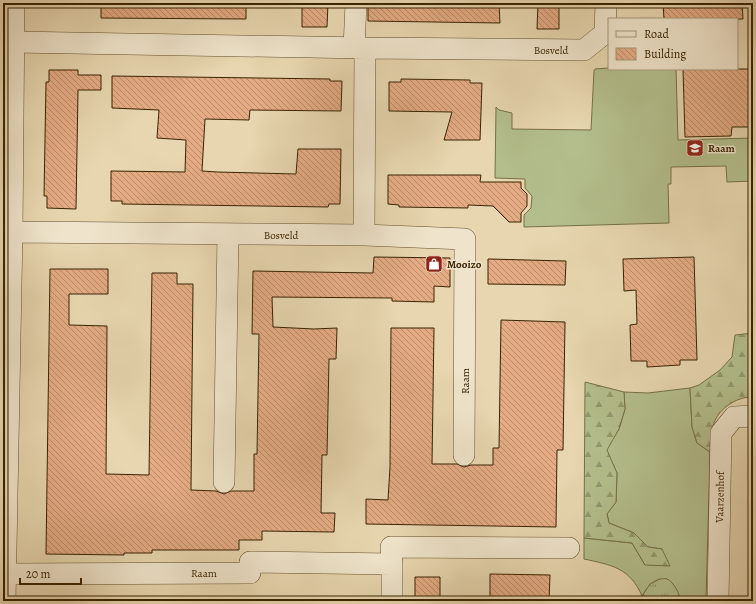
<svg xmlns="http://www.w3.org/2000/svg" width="756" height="604" font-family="Alegreya,serif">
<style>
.grass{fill:#b3be8c;stroke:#767046}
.forest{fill:url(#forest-firs);stroke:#767046}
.park{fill:url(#park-tufts);stroke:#767046}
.building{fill:url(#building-back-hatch);stroke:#392301}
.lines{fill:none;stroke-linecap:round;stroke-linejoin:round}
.minor-casing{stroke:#64502c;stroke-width:22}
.minor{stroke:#efe4cb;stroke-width:21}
.labels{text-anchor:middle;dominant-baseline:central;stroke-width:3;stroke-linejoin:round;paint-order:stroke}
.street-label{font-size:11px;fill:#392301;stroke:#efe4cb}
.poi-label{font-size:11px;font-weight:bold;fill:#392301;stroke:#efe4cb;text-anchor:start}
</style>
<defs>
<pattern id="forest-firs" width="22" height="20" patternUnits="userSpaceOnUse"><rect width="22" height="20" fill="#b3be8c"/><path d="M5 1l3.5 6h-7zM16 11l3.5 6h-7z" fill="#939a70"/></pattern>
<pattern id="park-tufts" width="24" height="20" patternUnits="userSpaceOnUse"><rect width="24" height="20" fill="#b3be8c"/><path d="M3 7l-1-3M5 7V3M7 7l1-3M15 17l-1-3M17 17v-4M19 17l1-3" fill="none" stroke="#939a70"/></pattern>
<pattern id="building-back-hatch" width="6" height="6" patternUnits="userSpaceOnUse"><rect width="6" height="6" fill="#e4ab84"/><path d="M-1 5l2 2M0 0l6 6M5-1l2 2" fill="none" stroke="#ba8b6a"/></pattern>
</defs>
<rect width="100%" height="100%" fill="#e7d6af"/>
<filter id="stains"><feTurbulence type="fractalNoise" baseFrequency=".005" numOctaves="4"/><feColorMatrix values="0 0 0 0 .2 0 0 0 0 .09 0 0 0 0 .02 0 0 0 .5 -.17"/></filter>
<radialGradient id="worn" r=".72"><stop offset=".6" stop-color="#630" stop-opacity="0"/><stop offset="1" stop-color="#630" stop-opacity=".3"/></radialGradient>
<path class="grass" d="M609 68 676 69 678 140 753 138V181L727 182 726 166 671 167V184H668L669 223 524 227V215L531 208 532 196 525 188V179L495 178 496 107 499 110 512 113V129L591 130 594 71 595 69Z
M690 388 692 427 697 443 710 452 706 601H680V597L667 579C653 578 649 585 642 596 630 568 612 565 584 559V538L632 543 645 565 662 549 648 547 634 533 609 523 607 514 616 502 617 473 606 450 619 429 625 409 624 392 648 393Z"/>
<path class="forest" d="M753 333V397C743 397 735 400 727 406 711 418 711 433 710 452L697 443 692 427 690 388 699 385 720 370 732 357 735 335Z
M585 382 624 392 625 409 619 429 607 450 617 473 616 502 607 514 609 523 634 533 648 547 662 549 670 566 645 565 632 543 584 538Z"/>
<path class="park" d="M660 579C662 579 665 578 667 579 674 582 680 594 680 601H644L642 596 650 584Z"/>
<path class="building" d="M101 3H246V19L101 18Z
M302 3H328L327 27H302Z
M368 3H499L500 23 368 21Z
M538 3H559V29H537Z
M663 3H742L743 19H664Z
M683 69H750L752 127H732L731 136 685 137Z
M49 70H78V75H101V90H78L76 209 47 208V196H44L46 82H49Z
M112 76 330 79V81H342L341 111 250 110 249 120 205 119 202 171 217 172 296 174 298 149H341L340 204H329L328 207 191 205 122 204V201H111V171L185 172 186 140 157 138 159 110 112 108Z
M401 79 470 80V83H482L480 140H444L452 112 389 111V82H401Z
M388 175H481L480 182H521V188L527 194V206L521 213V222H509L493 206 468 205V208L399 207V205L388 204Z
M374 257 450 258V287L434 286V302L392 301V298L272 297 273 327 314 329 337 328 336 359H329L327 455H322L321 513H335L334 532 262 531V540H239V550H152V553H124V555L46 554 50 269H108V294H69V325L107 326 106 474 149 475 152 273H177V284H193L191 490 216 491 224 494 231 491H254V454H257L259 334H252L253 271 373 273Z
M694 257 697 360H680V365L647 367V361H631L630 325 637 324 636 290 624 291 623 259Z
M488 259 566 261 565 285 488 284Z
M501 320 565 322 563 450H557L556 527 366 524V499L388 500 390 467 391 328H434L432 464H457L464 467 471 465H493V448H499Z
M490 574 550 575 549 601H490Z
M415 577H440V601H415Z"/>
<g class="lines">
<defs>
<path id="minor" d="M354 48 356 3
M365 48 584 50 605 33 606 3
M12 232 364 235 365 48 14 42
M364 235 465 239 464 455
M224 482 228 234
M392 564 391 547 569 548
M6 574 250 573V562L392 564V601
M5 601 12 232 14 3
M718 601 721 433 734 417 753 416"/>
</defs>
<use href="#minor" class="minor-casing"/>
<use href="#minor" class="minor"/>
</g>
<defs>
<symbol id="school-square" viewBox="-11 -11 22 22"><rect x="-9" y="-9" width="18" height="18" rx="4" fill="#8f2418" stroke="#efe4cb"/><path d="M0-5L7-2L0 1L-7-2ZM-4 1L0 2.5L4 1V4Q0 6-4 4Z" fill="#fff"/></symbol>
<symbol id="shop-square" viewBox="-11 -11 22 22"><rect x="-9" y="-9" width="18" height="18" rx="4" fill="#8f2418" stroke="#efe4cb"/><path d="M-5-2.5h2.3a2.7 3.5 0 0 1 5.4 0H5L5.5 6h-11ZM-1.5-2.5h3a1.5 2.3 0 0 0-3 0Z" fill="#fff"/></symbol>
</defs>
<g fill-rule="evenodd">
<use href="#school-square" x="685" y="138" width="20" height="20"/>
<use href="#shop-square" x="424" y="254" width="20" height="20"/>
</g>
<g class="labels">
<g class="street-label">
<text x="551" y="50">Bosveld</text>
<text x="281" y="235">Bosveld</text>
<text transform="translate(465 381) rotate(-90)">Raam</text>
<text transform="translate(720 497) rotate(-89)">Vaarzenhof</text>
<text x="204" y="573">Raam</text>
</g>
<g class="poi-label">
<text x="708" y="148">Raam</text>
<text x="447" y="264">Mooizo</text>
</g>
</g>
<rect width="756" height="604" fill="none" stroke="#e7d6af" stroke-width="16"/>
<rect x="4" y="4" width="748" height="596" fill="none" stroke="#392301" stroke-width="2"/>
<rect x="8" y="8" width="740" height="588" fill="none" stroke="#392301"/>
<rect x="608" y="18" width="130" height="52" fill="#efe4cb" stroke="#a6977a"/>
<rect x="616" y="31" width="20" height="6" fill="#efe4cb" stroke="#a6977a"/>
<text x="644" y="38" font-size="12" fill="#392301">Road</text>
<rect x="616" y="48" width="20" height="12" fill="url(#building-back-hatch)" stroke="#a6977a"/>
<text x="644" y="58" font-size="12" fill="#392301">Building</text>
<path d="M20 578v6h61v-6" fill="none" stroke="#392301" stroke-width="2"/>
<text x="26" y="578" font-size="12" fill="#392301" stroke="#efe4cb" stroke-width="3" paint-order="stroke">20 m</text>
<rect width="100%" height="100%" filter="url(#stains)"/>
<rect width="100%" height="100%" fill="url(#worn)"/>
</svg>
